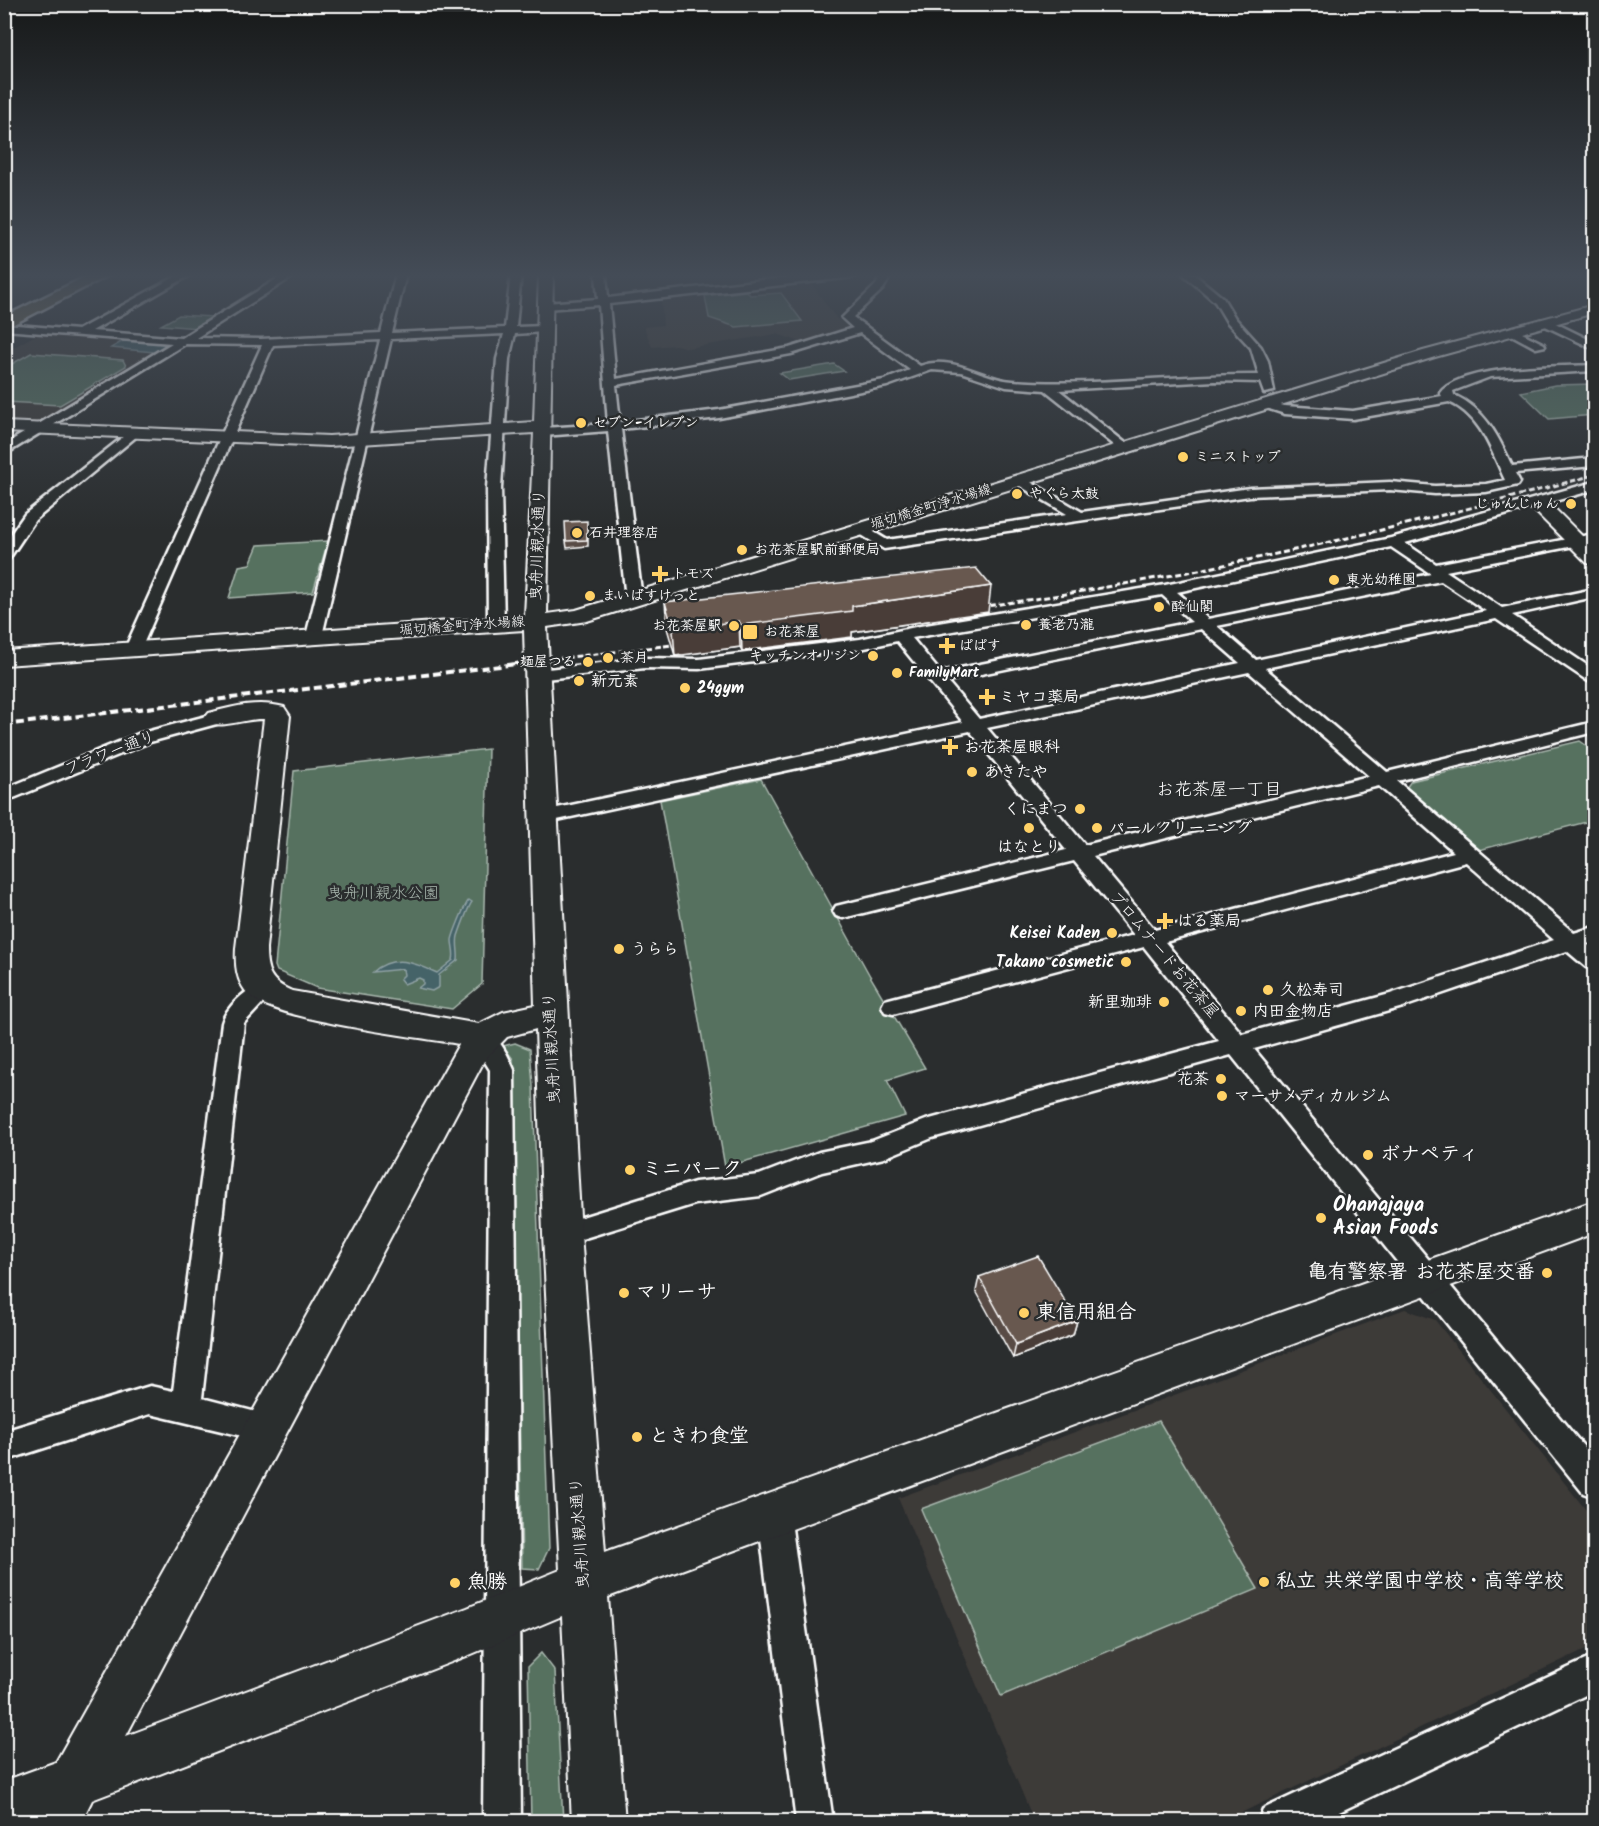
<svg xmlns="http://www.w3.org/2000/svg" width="1599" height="1826" font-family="Kalam,'Klee One',sans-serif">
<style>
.built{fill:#3d3a38}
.green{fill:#56715f;stroke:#aab8af;stroke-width:1.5}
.water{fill:#456368;stroke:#8fa1a4;stroke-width:1.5}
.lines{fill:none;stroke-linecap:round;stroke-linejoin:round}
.street-casing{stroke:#fff;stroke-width:5}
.secondary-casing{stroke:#fff;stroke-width:4}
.highway-casing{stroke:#fff;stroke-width:5}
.street{fill:#2a2d2e;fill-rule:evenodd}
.secondary{fill:#2a2d2e;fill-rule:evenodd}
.highway{fill:#746b4b;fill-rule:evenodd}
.rail-far1{stroke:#fff;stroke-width:3;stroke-dasharray:6 3;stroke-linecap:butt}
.rail{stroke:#fff;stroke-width:4;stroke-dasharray:8 4;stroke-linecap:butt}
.wall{fill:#594c45;stroke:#fff;stroke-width:1.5}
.shaded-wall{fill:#493e38;stroke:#fff;stroke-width:1.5}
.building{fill:#685850;stroke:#fff;stroke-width:1.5}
.poi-dot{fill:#ffd166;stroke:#2a2d2e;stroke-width:2}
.labels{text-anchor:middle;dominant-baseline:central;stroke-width:5;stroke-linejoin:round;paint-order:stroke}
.far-poi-label{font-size:14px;font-weight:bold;fill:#fff;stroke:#2a2d2e;text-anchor:start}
.far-street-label{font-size:14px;fill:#fff;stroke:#2a2d2e}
.street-label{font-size:16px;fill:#fff;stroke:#2a2d2e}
.poi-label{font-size:16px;font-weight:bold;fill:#fff;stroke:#2a2d2e;text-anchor:start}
.park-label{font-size:16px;fill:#aab8af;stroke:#2a2d2e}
.neighbourhood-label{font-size:18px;fill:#fff;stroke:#2a2d2e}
.near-poi-label{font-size:20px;font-weight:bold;fill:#fff;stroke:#2a2d2e;text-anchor:start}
</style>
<rect width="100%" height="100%" fill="#2a2d2e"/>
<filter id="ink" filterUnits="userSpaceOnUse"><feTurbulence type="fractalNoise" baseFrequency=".0167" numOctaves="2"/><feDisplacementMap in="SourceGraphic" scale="12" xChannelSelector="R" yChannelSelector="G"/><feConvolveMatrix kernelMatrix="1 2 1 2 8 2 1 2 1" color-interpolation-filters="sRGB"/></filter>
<g filter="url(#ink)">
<path class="built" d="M808 279 836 318 851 329 804 343 777 334 688 348 676 345 652 347 644 327 663 325 661 298Z
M41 332 169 343 170 345 38 423 5 422V352Z
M1405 1309 1435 1320 1594 1520V1645L1224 1821H1034L898 1498Z"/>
<path class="green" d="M747 291 750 295 781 293 802 321 736 327 709 318 705 296Z
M179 315 215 317 198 328 161 325Z
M31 353 123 360 126 366 60 405 5 402V368Z
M834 364 844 371 789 380 780 373Z
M1594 384V415L1549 419 1521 392 1555 385Z
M328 541 313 592 229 598 239 566 250 564 258 545Z
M1580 741 1594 751V820L1479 850 1406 788 1411 781Z
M488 749 482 984 452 1009 317 988 277 971 275 966 294 771Z
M761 779 870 976 925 1068 887 1080 905 1116 725 1167 660 800Z
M515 1043 530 1049 533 1086 549 1548 539 1569 522 1568 513 1059 503 1046Z
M1159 1421 1258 1589 1001 1696 921 1509Z
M541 1653 555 1671 563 1821H531L528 1666Z"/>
<path class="water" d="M123 341 166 344 154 352 111 348Z
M469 900 472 902C469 905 460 930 458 936 456 943 459 953 458 960L439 975V987L432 991 418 988 423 984V980L419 978 404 984 400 979 404 975 403 969 373 972C394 953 415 963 437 973L453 960C455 952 452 947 452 940 453 934 465 904 469 900Z"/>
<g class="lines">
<defs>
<path id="street" d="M4 274H11L4 278Z
M180 274H192L92 331 181 338 285 274H297L196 338 261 339 381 333 396 274H406L392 333 505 328 511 274H521L516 327 544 326 549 329 544 332 515 334 509 359 501 488 504 624 502 627 496 629 488 624 487 488 497 359 504 334 391 339 322 636 314 641 306 636 380 340 273 345 141 649 133 654 127 652 125 649 262 345 185 344 4 455V445L172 343 4 330V324L78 330Z
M596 274H606L608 298 815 274H859L854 277 609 304 616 379 789 348 853 328 842 318 876 285 882 274H892L883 289 853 317 920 366C953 354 981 379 1013 381 1095 387 1177 374 1259 375L1251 348 1227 322 1215 302 1183 274H1194L1223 298 1235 318 1261 347 1268 361 1274 391 1264 393 1260 382 1214 381 1059 390 1128 445 1129 448 1123 452 1045 390 1006 387 961 372 932 370 887 386 719 418 621 429 642 599 634 604 626 599 608 431 543 436 537 432 543 428 608 424 599 305 545 309 540 306 545 303 598 299ZM860 333 910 370 884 380 719 410 620 422 616 385 791 354Z
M1586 274H1594V279Z
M1541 320H1549L1594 342V349L1541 324Z
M1512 328 1544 344 1545 346 1536 348 1508 333V329Z
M1594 365V371L1490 377 1453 391 1454 395C1485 409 1498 436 1512 466L1594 458V466L1515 473 1520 482 1518 485 1486 492 1435 494 1390 490 1250 496 884 549 852 529 854 526H864L887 540 1067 514 1015 483V477L1020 476 1082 512 1250 488 1390 482 1435 486 1486 484 1505 480C1491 450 1481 416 1449 402L1353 419 1285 414 1257 405 1263 401 1285 406 1353 411 1442 396 1440 393C1461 364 1559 367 1594 365Z
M133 429 137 430V436L35 520 9 559 4 560V544L25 514Z
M1594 482V490L1405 543 1436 564 1594 534V542L1446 571 1502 608 1594 589V597L1512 615 1594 670V682L1588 681 1496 619 1265 668 1387 772 1594 722V732L1397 781 1574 933 1594 927V942L1587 944 1594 950V969L1586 967 1567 951 1403 1007 1254 1049 1594 1459V1497L1583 1493 1231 1055 932 1138 884 1158 822 1172 761 1196 695 1204 562 1245 553 1242 549 1234 553 1226 695 1182 759 1175 819 1152 872 1141 926 1120 1219 1041 1144 947 893 1014 885 1012 882 1006 885 1000 1134 935 1074 861 843 918 836 916 833 911 836 906 1066 850 970 731 543 823 533 817 543 811 963 722 897 641 860 649 699 669 645 668 536 680 528 675 530 671 645 658 699 659 860 639 920 626 1165 585 1391 538ZM1391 547 1431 574 1208 619 1177 592ZM1441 581 1486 611 1256 660 1217 626ZM1162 595 1192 622 940 672 912 638ZM1201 629 1240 663 979 719 947 681ZM1249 672 1369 776 1085 845 987 728ZM1379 786 1454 852 1155 930 1093 856ZM1466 862 1554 940 1390 994 1242 1034 1165 942Z
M218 713 224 714 227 718 224 722 150 742 4 802V789L138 734Z
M263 983 271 985 274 991 244 1023 202 1398 279 1418 283 1428 279 1438 268 1442 150 1414 4 1461V1431L150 1386 173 1391 222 1023C226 1007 247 988 263 983Z
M482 1029C498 1034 508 1055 514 1070L521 1822H483L490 1070 470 1038 474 1032Z
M774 1498 785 1503 790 1514 833 1822H796L758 1514 763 1503Z
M1594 1656V1691L1318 1822H1258L1263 1809Z"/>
<path id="secondary" d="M539 274H553L547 614 576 610 1423 351 1594 305V313L1435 357 587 621 547 627 581 1234 605 1552 1594 1201V1233L608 1597 625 1822H572L562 1616 467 1656 92 1800 81 1822H4V1781L56 1762 459 1044C418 1037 273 1020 249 995 236 982 235 965 236 948L264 719C246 718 227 728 209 723L205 718 209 713C234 706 258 700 284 707L290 716 266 948C266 971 270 982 292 991L479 1024 503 1012 535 1005 524 630 4 665V651L525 616 534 433 329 446 4 432V422L329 436 534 422ZM536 1029 543 1234 560 1570 467 1608 126 1736 484 1061 507 1037Z
M1538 497 1545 499 1594 548V565L1587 563 1531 507 1528 503Z"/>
<path id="highway" d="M91 274H111L4 329V317Z"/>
</defs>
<use href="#street" class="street-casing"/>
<use href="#secondary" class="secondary-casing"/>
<use href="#highway" class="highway-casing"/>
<use href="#street" class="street"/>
<use href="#secondary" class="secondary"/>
<use href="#highway" class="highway"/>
<path class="rail-far1" d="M972 608C1184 579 1388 532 1594 475
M512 664 689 643"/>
<path class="rail" d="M4 725 525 663"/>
</g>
<path class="wall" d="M588 527V546L567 548 566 541Z
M665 602 988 612 852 632V637L742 651 740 647 675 656 667 628Z
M979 1277 1077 1321 1073 1335 1013 1358 976 1291Z"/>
<path class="shaded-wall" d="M991 586 988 612 852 632V637L742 651 741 625 852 606Z
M739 621 740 647 675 656 673 630Z
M1077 1321 1073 1335 1013 1358 1016 1344Z"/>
<path class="building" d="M587 521V540L566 541 565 522Z
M976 568 991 586 852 606V611L741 625 739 621 673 630 665 602Z
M1038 1256 1077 1321 1016 1344 979 1277Z"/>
</g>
<linearGradient id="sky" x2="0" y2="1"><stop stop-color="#171919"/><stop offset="0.52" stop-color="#444c57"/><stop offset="1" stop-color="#444c57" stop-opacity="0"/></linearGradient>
<rect width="1599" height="530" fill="url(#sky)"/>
<g class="poi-dot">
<circle cx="581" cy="423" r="6"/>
<circle cx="1183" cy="457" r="6"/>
<circle cx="1017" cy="494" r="6"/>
<circle cx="1571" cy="504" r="6"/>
<circle cx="577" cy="533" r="6"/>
<circle cx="742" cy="550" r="6"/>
<path d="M657 565h6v6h6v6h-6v6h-6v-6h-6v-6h6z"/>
<circle cx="1334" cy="580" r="6"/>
<circle cx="590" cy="596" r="6"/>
<circle cx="1159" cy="607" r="6"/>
<circle cx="1026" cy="625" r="6"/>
<circle cx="734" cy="626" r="6"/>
<rect x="742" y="624" width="16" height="16" rx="3"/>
<path d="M944 637h6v6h6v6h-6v6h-6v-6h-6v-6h6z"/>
<circle cx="873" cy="656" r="6"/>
<circle cx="608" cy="658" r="6"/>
<circle cx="588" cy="662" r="6"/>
<circle cx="897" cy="673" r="6"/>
<circle cx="579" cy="681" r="6"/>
<circle cx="685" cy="688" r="6"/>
<path d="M984 688h6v6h6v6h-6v6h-6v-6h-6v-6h6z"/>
<path d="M947 738h6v6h6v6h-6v6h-6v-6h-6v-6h6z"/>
<circle cx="972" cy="772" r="6"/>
<circle cx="1080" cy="809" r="6"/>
<circle cx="1029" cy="828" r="6"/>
<circle cx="1097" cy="828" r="6"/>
<path d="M1162 912h6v6h6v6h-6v6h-6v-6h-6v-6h6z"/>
<circle cx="1112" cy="933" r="6"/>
<circle cx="619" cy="949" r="6"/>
<circle cx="1126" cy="962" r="6"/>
<circle cx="1268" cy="990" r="6"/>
<circle cx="1164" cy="1002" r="6"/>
<circle cx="1241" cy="1011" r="6"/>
<circle cx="1221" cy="1079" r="6"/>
<circle cx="1222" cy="1096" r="6"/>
<circle cx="1368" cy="1155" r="6"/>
<circle cx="630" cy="1170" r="6"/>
<circle cx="1321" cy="1218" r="6"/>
<circle cx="1547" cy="1273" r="6"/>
<circle cx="624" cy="1293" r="6"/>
<circle cx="1024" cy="1313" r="6"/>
<circle cx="637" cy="1437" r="6"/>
<circle cx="1264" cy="1582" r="6"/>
<circle cx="455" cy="1583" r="6"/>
</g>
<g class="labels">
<g class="far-poi-label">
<text x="593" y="423">セブン-イレブン</text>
<text x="1195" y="457">ミニストップ</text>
<text x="1029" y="494">やぐら太鼓</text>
<text x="1559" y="504" text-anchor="end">じゅんじゅん</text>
<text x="589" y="533">石井理容店</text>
<text x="754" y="550">お花茶屋駅前郵便局</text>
<text x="672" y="574">トモズ</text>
<text x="1346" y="580">東光幼稚園</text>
<text x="602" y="596">まいばすけっと</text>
<text x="1171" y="607">酔仙閣</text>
<text x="1038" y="625">養老乃瀧</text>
<text x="722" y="626" text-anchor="end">お花茶屋駅</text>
<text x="764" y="632">お花茶屋</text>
<text x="959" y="646">ぱぱす</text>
<text x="861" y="656" text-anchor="end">キッチンオリジン</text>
<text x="620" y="658">茶月</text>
<text x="576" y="662" text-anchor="end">麺屋つる</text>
<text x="909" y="673">FamilyMart</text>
</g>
<g class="far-street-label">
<text transform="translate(931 507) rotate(-17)">堀切橋金町浄水場線</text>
<text transform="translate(462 626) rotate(-4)">堀切橋金町浄水場線</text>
</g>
<g class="street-label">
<text transform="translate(538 545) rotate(-88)">曳舟川親水通り</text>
<text transform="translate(110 753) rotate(-21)">フラワー通り</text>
<text transform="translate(1164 955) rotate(50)">プロムナードお花茶屋</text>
<text transform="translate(552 1048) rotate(-93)">曳舟川親水通り</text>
<text transform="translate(580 1533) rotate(-94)">曳舟川親水通り</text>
</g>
<g class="poi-label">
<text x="591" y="681">新元素</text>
<text x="697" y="688">24gym</text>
<text x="999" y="697">ミヤコ薬局</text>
<text x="964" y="747">お花茶屋眼科</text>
<text x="984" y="772">あきたや</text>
<text x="1068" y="809" text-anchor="end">くにまつ</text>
<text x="1109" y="828">パールクリーニング</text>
<text x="1029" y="847" text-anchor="middle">はなとり</text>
<text x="1177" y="921">はる薬局</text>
<text x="1100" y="933" text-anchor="end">Keisei Kaden</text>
<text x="631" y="949">うらら</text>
<text x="1114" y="962" text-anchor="end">Takano cosmetic</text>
<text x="1280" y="990">久松寿司</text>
<text x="1152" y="1002" text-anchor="end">新里珈琲</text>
<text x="1253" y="1011">内田金物店</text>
<text x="1209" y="1079" text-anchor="end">花茶</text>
<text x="1234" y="1096">マーサメディカルジム</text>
</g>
<g class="park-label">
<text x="383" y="893">曳舟川親水公園</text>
</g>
<g class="neighbourhood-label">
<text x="1219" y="790">お花茶屋一丁目</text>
</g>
<g class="near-poi-label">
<text x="1380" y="1155">ボナペティ</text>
<text x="642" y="1170">ミニパーク</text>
<text x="1333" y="1206">Ohanajaya<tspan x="1333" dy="23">Asian Foods</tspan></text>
<text x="1535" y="1273" text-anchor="end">亀有警察署 お花茶屋交番</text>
<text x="636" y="1293">マリーサ</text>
<text x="1036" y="1313">東信用組合</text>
<text x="649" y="1437">ときわ食堂</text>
<text x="1276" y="1582">私立 共栄学園中学校・高等学校</text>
<text x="467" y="1583">魚勝</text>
</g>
</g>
<rect width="1599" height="1826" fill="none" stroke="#2a2d2e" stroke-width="24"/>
<rect x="12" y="12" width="1575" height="1802" fill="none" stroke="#fff" stroke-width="2" filter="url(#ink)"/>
</svg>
